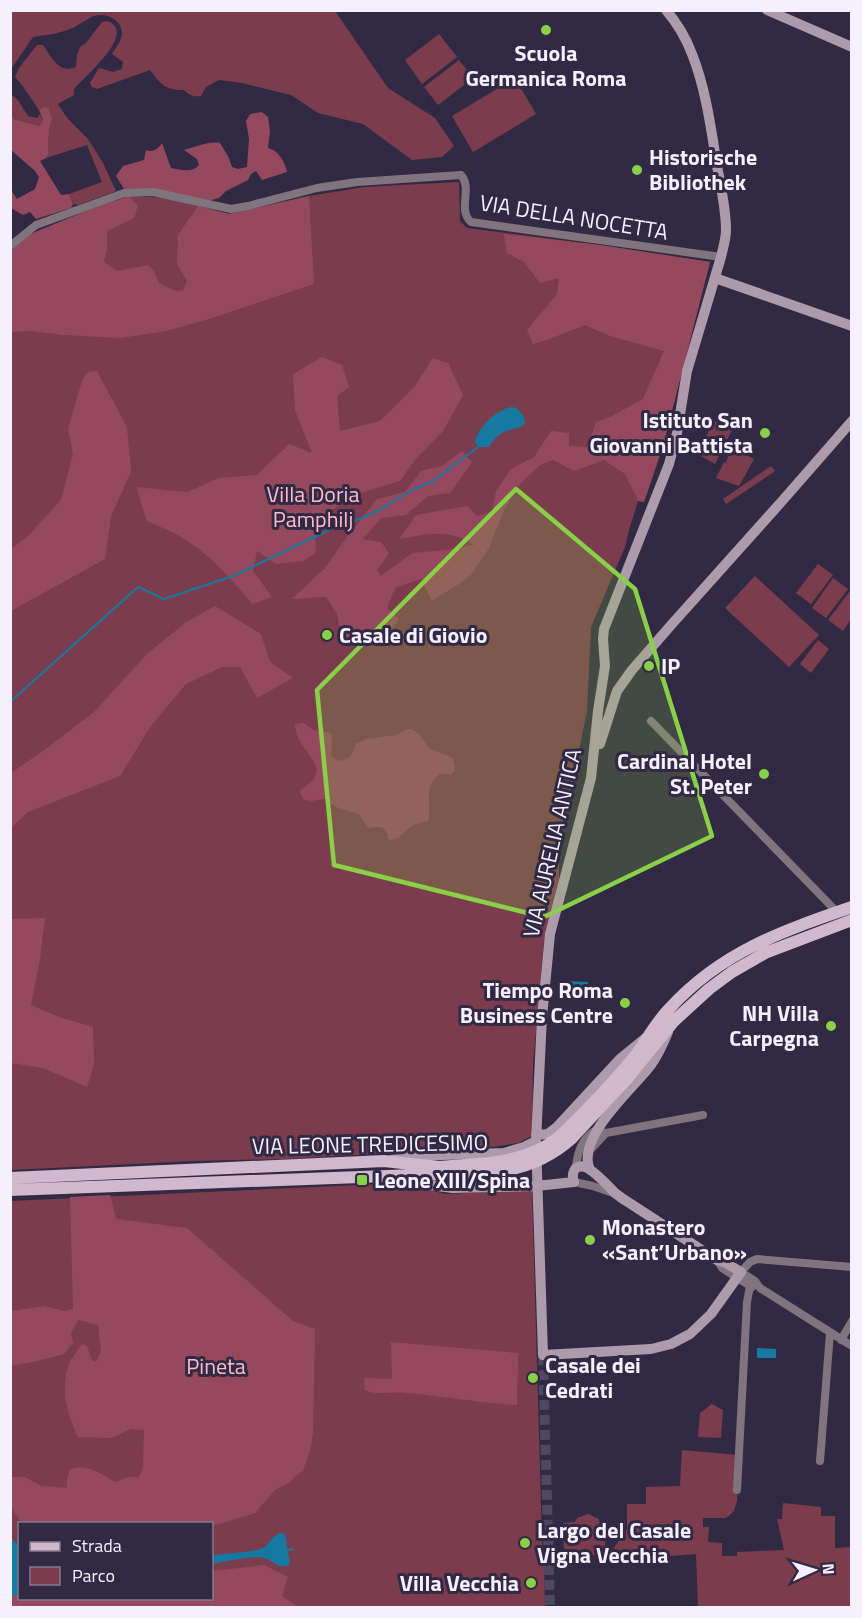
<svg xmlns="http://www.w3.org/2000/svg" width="862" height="1618" font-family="'Titillium Web',sans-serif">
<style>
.green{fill:#7b3d4d;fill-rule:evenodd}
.forest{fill:#95495e}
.water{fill:#1679a1}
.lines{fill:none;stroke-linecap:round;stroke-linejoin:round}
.stream{stroke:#1679a1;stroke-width:2}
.secondary-tunnel{stroke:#4f4860;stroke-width:10;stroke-dasharray:10 5;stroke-linecap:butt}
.street{stroke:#80747e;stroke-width:8}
.secondary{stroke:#ad9aaa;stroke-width:10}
.primary{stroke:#d0b8cd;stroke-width:12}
.primary-bridge{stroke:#d0b8cd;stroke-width:12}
.marked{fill:#89cf48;fill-opacity:0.2;stroke:#89cf48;stroke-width:4.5;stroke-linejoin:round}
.poi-dot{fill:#89cf48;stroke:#322a44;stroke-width:2}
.labels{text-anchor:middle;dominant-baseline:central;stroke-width:6;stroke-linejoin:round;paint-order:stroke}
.poi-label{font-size:22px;font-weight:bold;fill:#f4f0fe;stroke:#322a44;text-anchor:start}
.street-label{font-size:22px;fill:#f4f0fe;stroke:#322a44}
.park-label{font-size:22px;fill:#ffbbca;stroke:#322a44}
</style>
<rect width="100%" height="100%" fill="#322a44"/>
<path class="green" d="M11 10 335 11 388 88 435 118 454 146 442 157 412 160 363 124 318 113 291 95 242 83 219 80 206 87 201 96C193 97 189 95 184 90 164 90 161 84 150 70L97 89 92 87 90 83 99 68 113 72 122 69 123 62 112 54C115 48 122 41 122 33 122 20 106 12 94 16 86 19 78 26 70 29 58 34 45 35 33 37L11 69Z
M107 21C139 32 84 77 74 89V95L58 104 67 118 88 139 103 163 116 191 78 205 73 204 69 194 102 182 87 145 46 158 48 155 49 130 52 118 43 107 39 110 22 85 15 77 19 68 37 45H43C52 58 59 74 76 67L77 55 80 47 86 43 102 22Z
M439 34 457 57 422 84 405 60Z
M459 60 473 78 438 105 424 87Z
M515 78 536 114 473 152 452 116Z
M10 94 17 99 28 116 37 118 40 114 43 120 39 126 14 119 11 113Z
M459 182 460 221 467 228 600 245 710 262 663 446 644 502 638 501 629 530 625 547 591 627 587 711 570 795 559 840V880L544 941 533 1064 532 1136 518 1143 485 1148 283 1159 193 1161 11 1170V248L91 209 129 196 169 198 229 214 309 196 364 187Z
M714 421 732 430 715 464 697 454Z
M732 448 754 459 739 486 716 478 724 462 728 464 726 462Z
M771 466 775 471 726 504 723 499Z
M818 564 833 575 811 604 796 593Z
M755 576 819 635 789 667 725 608Z
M833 578 848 589 826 618 812 608Z
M850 591 851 592V619L843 631 828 620Z
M818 640 829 649 811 673 800 664Z
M404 1183 445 1194 532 1190 542 1540 544 1559 545 1607H11L10 1201ZM20 1524H212V1598H20Z
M712 1404 723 1410 721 1438 698 1437 700 1413Z
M682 1450 738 1455 737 1501 734 1511 726 1518H703V1527H709L708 1542 722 1543V1556H737V1552L784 1550 777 1519H782L783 1503 821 1507V1516H835V1548L851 1547V1607H698L696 1554 605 1561 627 1529V1504H646V1487L680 1486Z
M588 1514 599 1519 601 1538H605L606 1554 575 1556 564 1553 563 1523 575 1522 577 1518Z"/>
<path class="forest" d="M43 107 48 108 52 118 49 130 48 155 46 158 40 161 61 195 69 194 73 204 71 208 36 219 30 212 23 215 11 208V190L17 199 35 189 39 177 35 171 11 150V113L14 119 39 126 43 120 39 110Z
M262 112 268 117 270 131 268 148C279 151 285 162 287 172L262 180 256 171 251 174 248 180 226 191 219 198 208 201 136 189H124L116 176 123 166 144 160 146 150C153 153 158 149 162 143L171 168C181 170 192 173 199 165L197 159 184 150C195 147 209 141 220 143L229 158 232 167 238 169 247 167 249 139 246 121 250 114Z
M129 196 138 206 134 218 107 231V248L104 262 117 271 148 265 154 271 159 283 175 291 183 290 187 281 177 264 178 235 198 206 229 214 309 196 314 284 209 319 166 331 121 338 64 335 31 331 11 332V249L23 237 91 209Z
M504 234 600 245 710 262 663 446 644 502 638 501 625 474 604 460 574 471 553 460 540 465 517 487 504 510 489 548 471 575 459 584 432 601 421 579 395 588 387 608 399 619 389 634 375 628 361 640 342 642 337 614 326 597 292 599 325 568 344 541 377 499 405 492 421 471 442 466 462 451 472 462 450 493 428 496 406 515 381 518 363 539 381 542 389 553 377 570 381 576 412 553 447 550 474 545C450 528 426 534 399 539L416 515 467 506 477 516 492 512 496 491 511 469 534 457 551 431 569 433V446L587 447 596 422 610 417 643 399 664 351 610 336 585 325 547 340 533 344 527 330 557 294 559 278 540 283 524 262 507 253Z
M322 357 342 365 349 387 337 396 340 431 380 421 414 387 433 358 448 363 463 395 443 431 414 461 400 481 354 495 332 510 315 533 316 552 304 561 276 564 257 551 253 571 272 597 252 604C231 578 210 554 181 537 171 531 159 526 147 521L136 487 188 492 218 478 257 475 289 444 312 453 295 410 293 374Z
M97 371 127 427 131 472 111 516 105 559 11 611V549L29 535 61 500 73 454 68 429 82 381 88 372Z
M215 606 261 634 270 662 293 678 257 698 240 667H222L186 684 151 726 120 776 28 812 11 828V773L47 748 95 711 146 655 185 623Z
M304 723 313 730 329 732 332 735 331 756 338 761C351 759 352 755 356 744L367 739 396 735 407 729H411L418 733 430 749 449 756 453 759 455 771 452 774H440C421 789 433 802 428 821 423 822 417 823 413 825 404 830 399 843 388 839 386 824 380 827 368 828L359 814 338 808 324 799 311 801 303 799 300 791C304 787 308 785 312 781 324 768 310 757 303 746 299 740 295 732 295 724Z
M45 918 40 959 31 1005 59 1017 93 1027 94 1064 87 1087 43 1068 11 1063V919Z
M110 1195 116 1219 187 1228 293 1321 315 1329 313 1433 311 1447 303 1471 295 1476 289 1483 275 1490 255 1513 212 1526V1524H22L11 1507V1477H25L41 1486 67 1488V1479L70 1469C89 1464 99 1473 115 1482L129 1477H139L143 1468 144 1430 131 1429 112 1438 78 1437C67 1413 60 1390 69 1364 72 1357 78 1350 82 1344L87 1346 92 1360 96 1362 101 1352 98 1325 78 1320 71 1333 73 1343 64 1354 37 1361 11 1366V1311L44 1306 65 1311 73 1309 70 1197Z
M391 1342 518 1353 517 1405C480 1403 443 1396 406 1393 392 1391 377 1396 365 1390L364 1378 392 1379Z
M264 1565 288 1577 282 1596 298 1607 11 1608 10 1596 19 1595 20 1598H212V1571Z"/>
<path class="water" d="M511 407 517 408 524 417 525 424C518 429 512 429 504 432 497 435 493 441 489 447H478L475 442C479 426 495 411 511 407Z
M567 981 588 982V992H567Z
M757 1348 776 1349V1358H757Z
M280 1533 285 1534 290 1564C279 1571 275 1561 264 1558 254 1555 224 1562 212 1564V1555C223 1554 252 1552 261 1549 270 1545 271 1536 280 1533Z
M10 1537 20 1547 19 1595 11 1596Z"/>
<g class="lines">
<path class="stream" d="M10 702 138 587 164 599 233 576 344 523 362 518 379 510 412 490 433 481 478 447
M288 1550 293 1549"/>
<path class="secondary-tunnel" d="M543 1355 550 1608"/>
<path class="street" d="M10 246 36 225 124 193 153 192 231 209 248 206 317 188 357 182 461 175C473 188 457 210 471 222L721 257
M651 721 837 912
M606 1133 703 1115
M576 1168C577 1153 582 1138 596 1130L606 1133 592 1148
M574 1182 593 1186 613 1193
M717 1260 722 1268 752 1287
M852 1267 757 1259 750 1262 741 1272 755 1281 760 1288 852 1346
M841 1340 852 1321
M820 1461 830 1333
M737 1490 747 1302 750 1286"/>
<path class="secondary" d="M767 10 852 47
M715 278 852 326
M600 744 617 691 632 670 672 624 783 500 852 421
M536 1135 548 1134 557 1127 620 1059 647 1037
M392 1160 411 1156 504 1153 524 1147 536 1141
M590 1170C575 1138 632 1090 651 1065 658 1055 663 1044 668 1032
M400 1177 429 1185 453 1188 536 1186 574 1182C571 1174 574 1164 585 1167 594 1170 608 1186 615 1193 620 1197 626 1201 631 1204L717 1260 726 1263 741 1272 711 1314 690 1334 671 1344 651 1349 543 1355 536 1141 542 1017 550 934 591 778 598 711 605 666 603 639 604 629 669 464 677 433 687 371 721 257C723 248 726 239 726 230 726 209 721 187 717 166 711 129 706 89 692 54 686 38 677 23 666 10"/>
<path class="primary" d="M560 1136C586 1111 612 1084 635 1056 647 1040 656 1022 670 1008 721 952 782 931 852 907
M572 1138 626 1080 674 1021 709 989 732 972 765 953 852 920
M10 1178 384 1161 439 1167 491 1163
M10 1190 493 1172"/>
<path class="primary-bridge" d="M491 1163C516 1159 540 1153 560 1136
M493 1172C523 1169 550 1158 572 1138"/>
</g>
<path class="marked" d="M516 489 635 589 712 836 544 917 334 865 317 690Z"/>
<g class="poi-dot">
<circle cx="546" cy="30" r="6"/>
<circle cx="637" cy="170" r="6"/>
<circle cx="765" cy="433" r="6"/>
<circle cx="327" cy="635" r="6"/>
<circle cx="649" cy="666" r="6"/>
<circle cx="764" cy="774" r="6"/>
<circle cx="625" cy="1003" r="6"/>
<circle cx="831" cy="1026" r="6"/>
<rect x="356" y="1174" width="12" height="12" rx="3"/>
<circle cx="590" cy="1240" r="6"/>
<circle cx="533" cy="1378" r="6"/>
<circle cx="525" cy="1543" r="6"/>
<circle cx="531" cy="1583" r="6"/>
</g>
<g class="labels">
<g class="poi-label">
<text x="546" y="53" text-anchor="middle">Scuola<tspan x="546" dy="25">Germanica Roma</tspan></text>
<text x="649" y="157">Historische<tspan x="649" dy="25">Bibliothek</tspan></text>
<text x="753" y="420" text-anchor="end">Istituto San<tspan x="753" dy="25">Giovanni Battista</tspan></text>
<text x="339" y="635">Casale di Giovio</text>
<text x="661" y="666">IP</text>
<text x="752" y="761" text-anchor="end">Cardinal Hotel<tspan x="752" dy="25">St. Peter</tspan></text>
<text x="613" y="990" text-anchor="end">Tiempo Roma<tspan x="613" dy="25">Business Centre</tspan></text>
<text x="819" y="1013" text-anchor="end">NH Villa<tspan x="819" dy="25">Carpegna</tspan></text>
<text x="374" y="1180">Leone XIII/Spina</text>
<text x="602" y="1227">Monastero<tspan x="602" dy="25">«Sant’Urbano»</tspan></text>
<text x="545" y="1365">Casale dei<tspan x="545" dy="25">Cedrati</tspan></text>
<text x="537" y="1530">Largo del Casale<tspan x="537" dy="25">Vigna Vecchia</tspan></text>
<text x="519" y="1583" text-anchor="end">Villa Vecchia</text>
</g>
<g class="street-label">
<text transform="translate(574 217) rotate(9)">VIA DELLA NOCETTA</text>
<text transform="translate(552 843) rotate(-77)">VIA AURELIA ANTICA</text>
<text transform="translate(370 1144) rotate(-1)">VIA LEONE TREDICESIMO</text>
</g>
<g class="park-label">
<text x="313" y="494">Villa Doria<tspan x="313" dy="25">Pamphilj</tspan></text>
<text x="216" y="1366">Pineta</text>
</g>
</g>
<rect width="862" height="1618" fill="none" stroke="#f4f0fe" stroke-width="24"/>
<rect x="18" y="1522" width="195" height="78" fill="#322a44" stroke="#80798e" stroke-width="1.5"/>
<rect x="30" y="1542" width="30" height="9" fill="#d0b8cd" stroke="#80798e" stroke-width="1.5"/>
<text x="72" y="1552" font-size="18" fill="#f4f0fe">Strada</text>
<rect x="30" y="1567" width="30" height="18" fill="#7b3d4d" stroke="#80798e" stroke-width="1.5"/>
<text x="72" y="1582" font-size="18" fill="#f4f0fe">Parco</text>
<g transform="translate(814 1570) rotate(86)" stroke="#322a44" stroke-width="4.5" paint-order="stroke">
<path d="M0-4.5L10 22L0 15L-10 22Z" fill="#f4f0fe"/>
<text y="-9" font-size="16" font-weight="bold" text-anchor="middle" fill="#f4f0fe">N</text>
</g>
</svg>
